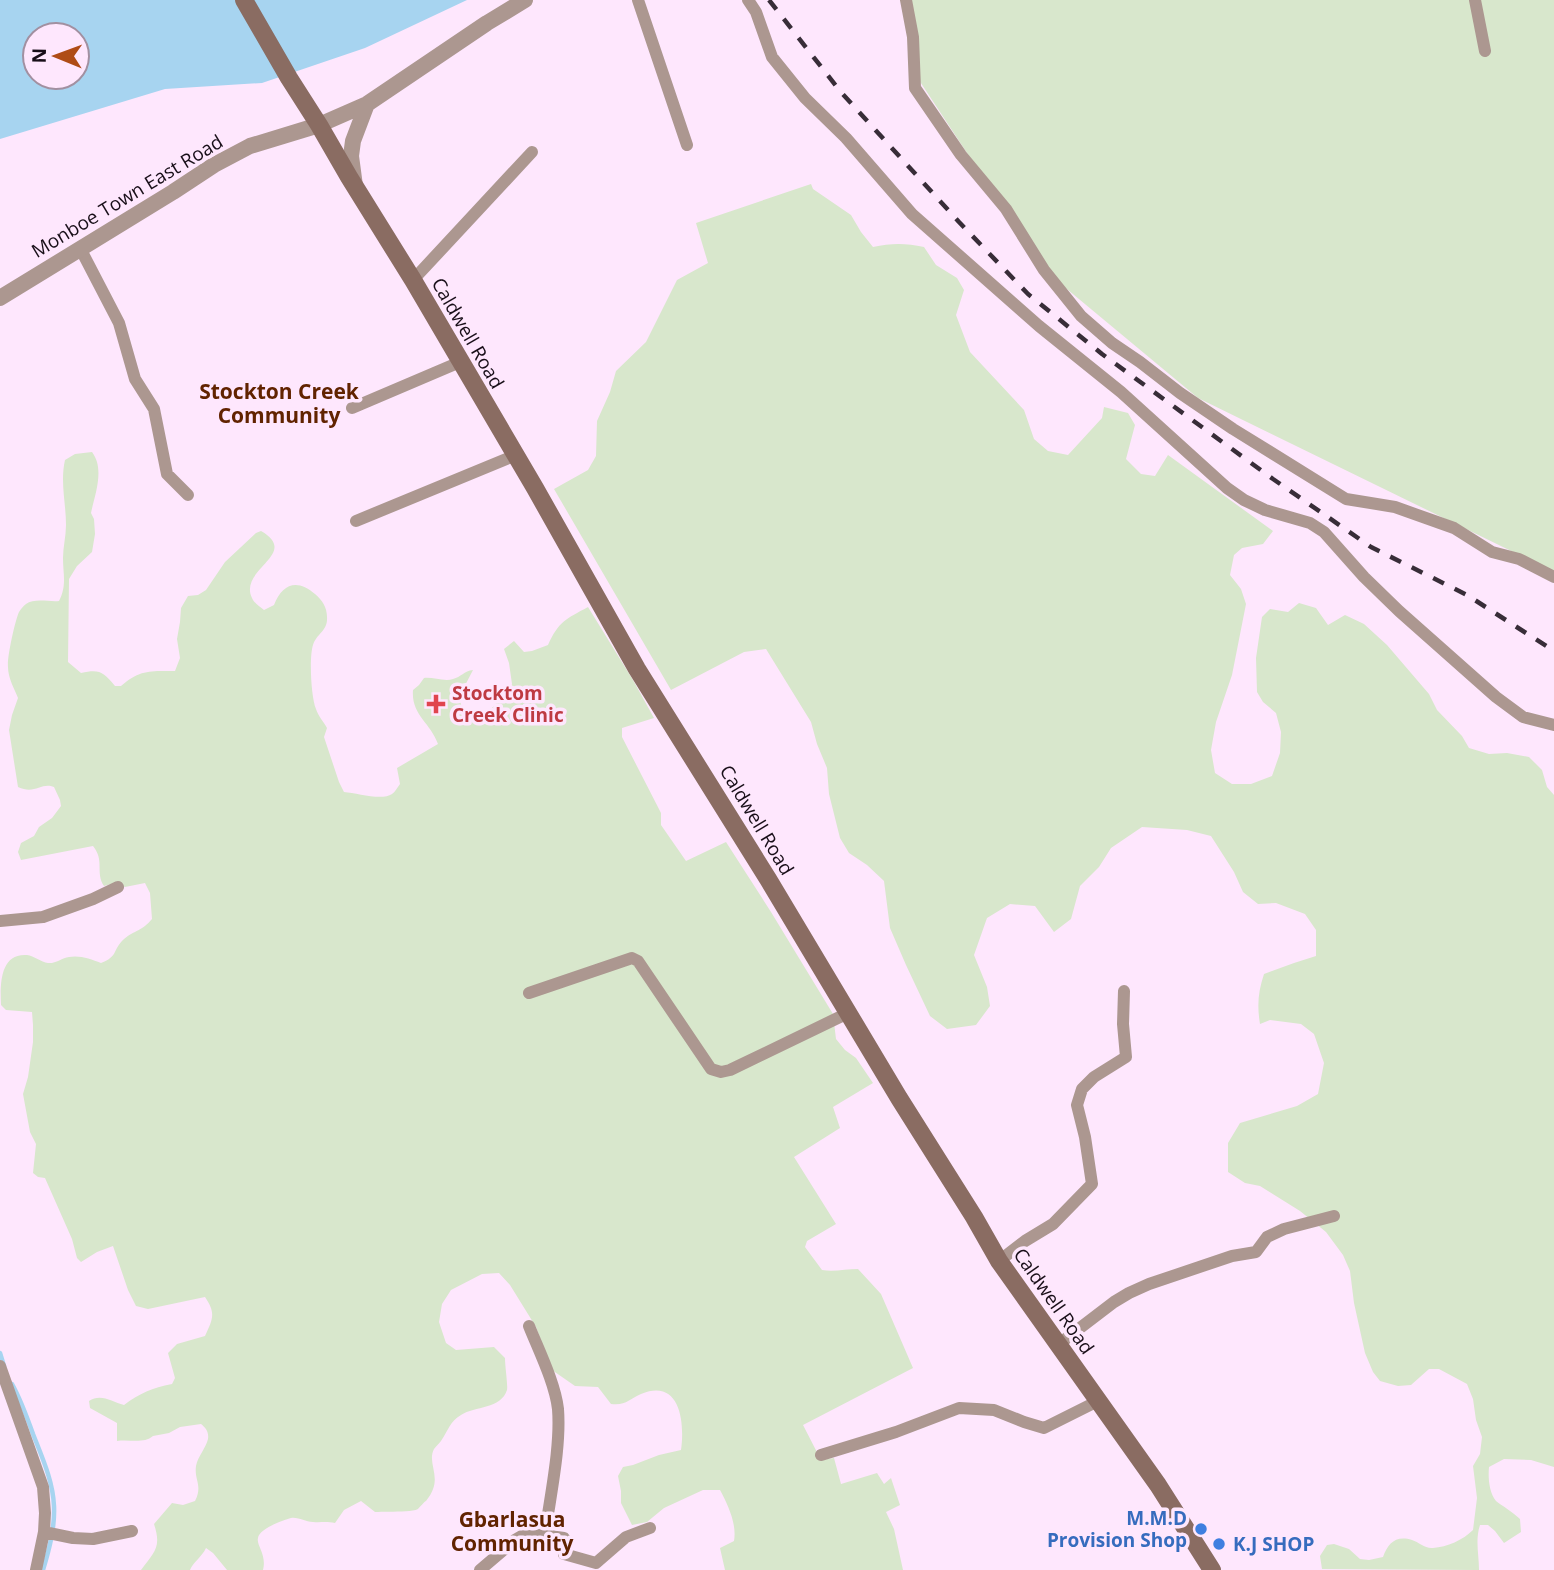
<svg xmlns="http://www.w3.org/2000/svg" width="1554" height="1570" font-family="'Open Sans',sans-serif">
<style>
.green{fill:#d8e7cc}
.water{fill:#a7d4f0;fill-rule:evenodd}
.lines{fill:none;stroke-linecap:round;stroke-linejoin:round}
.stream{stroke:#a7d4f0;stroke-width:4.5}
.minor{stroke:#ac9790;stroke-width:12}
.tertiary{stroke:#ac9790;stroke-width:16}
.secondary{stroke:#8a6c62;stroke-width:18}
.rail{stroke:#382d38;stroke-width:4.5;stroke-dasharray:12 12;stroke-linecap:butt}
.health-dot{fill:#e0444e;stroke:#fee7fd;stroke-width:2.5}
.shop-dot{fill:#3f7fe0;stroke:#fee7fd;stroke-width:2.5}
.labels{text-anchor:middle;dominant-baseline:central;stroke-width:7;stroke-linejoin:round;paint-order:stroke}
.street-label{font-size:19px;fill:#180e18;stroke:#fee7fd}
.health-label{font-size:19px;font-weight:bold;fill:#be3a42;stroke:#fee7fd;text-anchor:start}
.shop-label{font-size:19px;font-weight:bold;fill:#366cbe;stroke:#fee7fd;text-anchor:end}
.neighbourhood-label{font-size:21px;font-weight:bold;fill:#612300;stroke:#fee7fd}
</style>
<rect width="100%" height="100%" fill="#fee7fd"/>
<path class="green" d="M910 0H1554V572L1198 398 1044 270 915 74Z
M811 184 813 189 851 215 861 232 873 247C891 243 906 243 924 247L936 265 957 278 964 290 956 315 970 352 1024 410 1034 439 1048 451 1068 455 1102 418 1104 407 1128 413 1135 425 1126 459 1141 474 1155 476 1168 455 1273 531 1263 544 1242 548 1234 555 1230 575 1241 589 1246 604 1232 675 1216 722 1211 750 1215 773 1232 784H1251L1272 776 1280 753 1281 732 1276 713 1263 702 1257 692 1256 658 1262 617 1270 609 1288 612 1299 603 1316 608 1328 625 1345 615 1364 624 1387 645 1429 694 1437 710 1462 736 1469 748 1489 754 1507 753 1529 757 1542 770 1547 787 1554 795V1467L1531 1460 1504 1459 1489 1467C1488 1478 1489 1492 1496 1501 1501 1505 1514 1513 1520 1519L1521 1532 1504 1543 1495 1531 1488 1525H1480C1475 1540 1479 1555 1479 1570L1322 1569 1320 1556 1327 1545 1334 1544 1349 1549 1360 1559 1369 1560 1383 1557C1388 1543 1396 1535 1412 1540 1419 1542 1425 1549 1433 1548 1447 1547 1463 1540 1473 1530L1477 1498 1473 1466 1480 1454 1482 1437 1476 1420 1473 1399 1467 1384 1439 1369H1429L1411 1385 1398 1386 1380 1381 1373 1372 1365 1353 1354 1303 1350 1271 1343 1255 1326 1232 1300 1211 1260 1186 1245 1183 1228 1172V1143L1240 1123 1297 1106 1318 1094 1324 1063 1314 1034 1301 1024 1270 1020 1260 1024C1257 1006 1258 992 1264 974L1294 963 1316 956V930L1305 914 1276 903 1258 904 1243 892 1234 872 1211 836 1187 830 1142 827 1111 848 1099 867 1080 886 1071 919 1054 932 1035 906 1010 904 987 918 974 955 987 987 990 1006 976 1025 947 1029 930 1016 906 965 890 928 884 881 867 865 849 853 840 838 829 794 827 768 817 744 811 722 766 649 744 652 671 690 554 489 588 470 596 456 597 421 610 392 616 371 646 342 677 280 708 263 696 223Z
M92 452C105 469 95 494 91 513L94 519 95 534 92 552 77 566 69 579 68 662 81 673C100 669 103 672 115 686H121C140 669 152 671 175 671L180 658 177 639 180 622 181 608 188 596 198 595 206 590 225 562 256 533 261 531C301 554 238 569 252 598 254 603 260 607 264 610L274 605C282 584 297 578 315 594 322 600 327 607 327 617 328 631 317 633 313 645 309 657 311 697 316 709 318 716 324 722 327 728L324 737 339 782 344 792C357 793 382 801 392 794 395 792 397 788 400 784L397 768 438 744C430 722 411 715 413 690L419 685 424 678C433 677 445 682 453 679 461 677 464 671 473 670L459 697 462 708 475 721 492 708 512 684 509 663 504 649 514 641 524 652 532 651 548 645C559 621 566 619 588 607L633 680 654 718 622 728V737L661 813V825L686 861 726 842 771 912 833 1014 836 1039 845 1050 856 1058 873 1083 833 1107 840 1128 794 1157 836 1224 807 1241 805 1247 822 1270C834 1272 846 1269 858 1269L881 1294 913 1368 803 1425 821 1460 834 1458 841 1484 877 1473 884 1484 891 1478 900 1505 886 1512 894 1529 903 1570H725L720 1548 734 1541C737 1524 728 1505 720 1490H703L664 1508 647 1522 632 1525 621 1503V1491L618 1476 623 1467 633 1465 659 1455 681 1450C685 1422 680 1378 641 1394 629 1399 626 1406 611 1404L598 1387 575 1386 552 1370 536 1327 510 1285 499 1273 482 1274 451 1290 442 1304 439 1322 446 1343 456 1350 494 1347 505 1358C505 1367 508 1385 507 1390 501 1409 475 1406 461 1415 450 1421 448 1431 441 1441 439 1444 436 1446 434 1449 426 1465 445 1478 426 1501 425 1501 419 1508 418 1509 410 1513 386 1511 375 1512L361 1501 344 1510 335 1523C325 1521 321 1523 313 1522 305 1522 299 1517 291 1518 283 1520 259 1529 258 1538 256 1545 267 1555 263 1570H227L213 1553 206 1548C202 1557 193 1562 190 1570H141C154 1552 162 1548 154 1524L172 1503 183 1505 195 1501C203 1485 194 1480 196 1466 198 1456 206 1448 208 1439 209 1432 206 1428 201 1424L180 1427 169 1433 153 1436C144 1444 129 1439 117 1441V1423L90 1408 89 1401C101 1393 112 1402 124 1405 140 1393 152 1388 172 1384L175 1378 168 1353 177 1344 205 1336C213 1319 216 1313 205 1297L148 1309 136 1306 128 1290 113 1246 97 1252 81 1262 77 1258 72 1239 45 1178 38 1177 33 1173 36 1144 30 1132 23 1094 28 1077 33 1042V1025L32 1012 6 1010 1 1005C0 984 0 953 27 955 34 956 41 962 48 963 55 964 62 958 69 957 80 955 91 959 101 963 119 956 112 950 124 939 135 930 142 931 152 919L150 893 145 883 125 887 115 883 104 886C95 872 105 861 93 846L21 860 18 852 21 843 34 836 39 827 52 818 61 806 60 800 54 787C41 782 35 795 18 787L9 730 12 715 18 698C14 688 8 678 8 667 7 657 15 621 19 612 21 609 23 606 26 604 34 598 49 602 59 601 67 585 63 575 63 558 63 547 66 536 66 525 66 503 60 482 65 460L75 454Z"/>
<path class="water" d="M0 0H467L365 48 262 83 165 89 0 139ZM35 35H77V77H35Z"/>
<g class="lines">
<path class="stream" d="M0 1353 4 1366
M12 1384C21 1400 27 1417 33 1434 42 1457 53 1481 54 1506 55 1528 49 1550 43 1570"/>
<path class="minor" d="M638 0 687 145
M748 0 756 12 772 57 805 98 846 138 912 214 1039 326 1121 392 1227 488 1244 500 1265 510 1310 523 1324 532 1364 577 1399 611 1496 697 1523 717 1554 725
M906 0 913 37 915 88 961 155 1006 209 1044 270 1081 316 1112 343 1140 362 1180 393 1233 429 1346 499 1395 507 1454 528 1492 552 1519 559 1554 577
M1475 0 1485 51
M80 248 119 323 135 379 154 409 167 474 188 495
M413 280 532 152
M352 408 460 362
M356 521 516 455
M0 921 43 917 93 899 118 887
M529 993 632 958 638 961 711 1069 721 1072 730 1070 848 1013
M999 1261 1025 1241 1053 1224 1092 1184 1085 1137 1077 1105 1082 1089 1094 1077 1126 1057 1123 1024 1124 991
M529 1326C539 1351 555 1383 558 1409 561 1448 550 1496 545 1535
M1059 1344 1114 1302 1129 1293 1149 1284 1232 1256 1256 1252 1267 1237 1284 1229 1334 1216
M0 1366 43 1487 45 1513 44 1532 36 1570
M821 1455 896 1432 959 1408 994 1410 1024 1422 1044 1428 1098 1401
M44 1532 73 1538 93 1539 132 1531
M480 1570 515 1540 527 1533 564 1538 565 1540 564 1554 596 1563 626 1537 650 1528"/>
<path class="tertiary" d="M355 186 351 156 353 141 367 104
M0 298 173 192 214 165 250 146 319 125 367 104 487 23 525 0"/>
<path class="secondary" d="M244 0 289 78 319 125 349 177 413 280 535 488 637 669 768 879 899 1098 974 1217 999 1261 1158 1485 1212 1570"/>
<path class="rail" d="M769 0 840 91 959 222 1028 294 1102 354 1273 479 1371 547 1467 595 1554 651"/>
</g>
<path class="health-dot" d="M432.5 693.5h7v7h7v7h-7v7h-7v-7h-7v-7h7z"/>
<g class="shop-dot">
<circle cx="1201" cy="1529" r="7"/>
<circle cx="1219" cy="1544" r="7"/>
</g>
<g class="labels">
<g class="street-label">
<text transform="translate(127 196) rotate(-31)">Monboe Town East Road</text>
<text transform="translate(468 333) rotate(60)">Caldwell Road</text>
<text transform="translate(757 820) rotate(59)">Caldwell Road</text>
<text transform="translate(1054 1301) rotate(55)">Caldwell Road</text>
</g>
<g class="health-label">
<text x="452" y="693">Stocktom<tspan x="452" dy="22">Creek Clinic</tspan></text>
</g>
<g class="shop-label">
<text x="1187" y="1518">M.M.D<tspan x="1187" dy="22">Provision Shop</tspan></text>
<text x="1233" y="1544" text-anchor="start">K.J SHOP</text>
</g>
<g class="neighbourhood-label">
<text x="279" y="391">Stockton Creek<tspan x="279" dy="24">Community</tspan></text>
<text x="512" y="1519">Gbarlasua<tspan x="512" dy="24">Community</tspan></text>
</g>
</g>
<g transform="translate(56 56) rotate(271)"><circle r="33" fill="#fee7fd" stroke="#a290a1" stroke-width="2"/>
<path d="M0-5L12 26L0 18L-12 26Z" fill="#af4c16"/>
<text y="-10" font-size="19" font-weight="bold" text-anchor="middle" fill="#180e18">N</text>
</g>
</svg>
